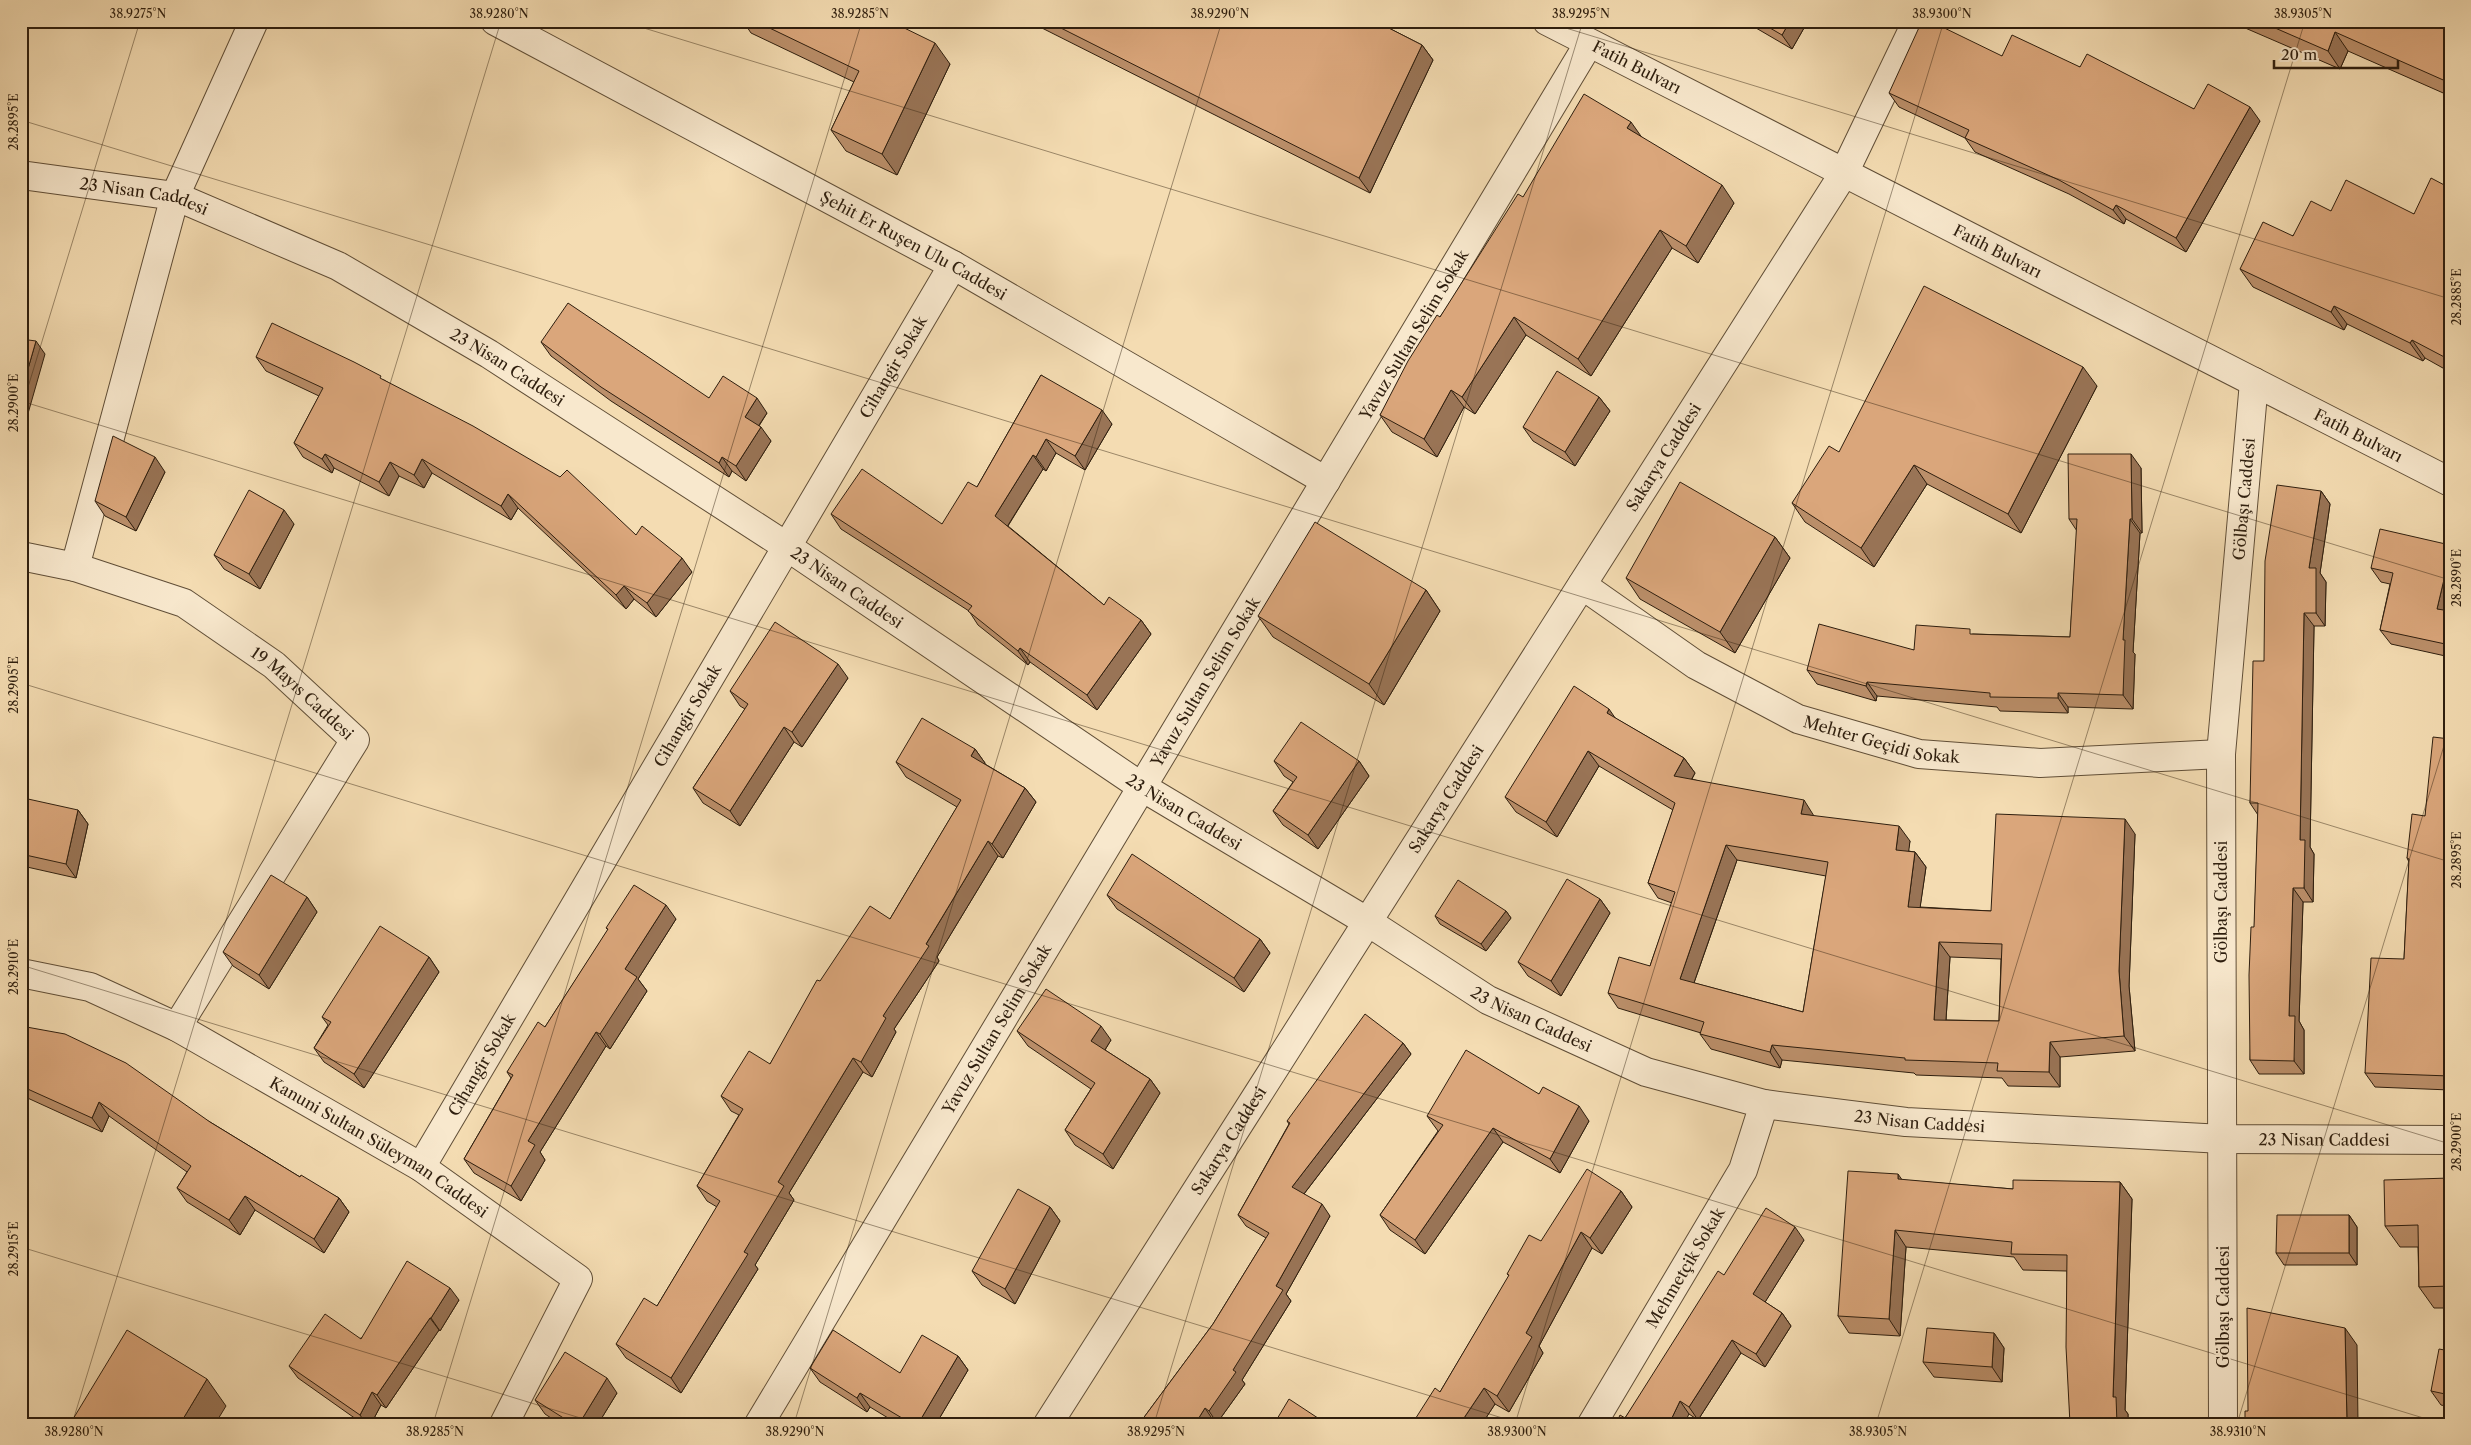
<svg xmlns="http://www.w3.org/2000/svg" width="2471" height="1445" font-family="'Libre Caslon Text',serif">
<style>
.lines{fill:none;stroke-linecap:round;stroke-linejoin:round}
.minor-casing{stroke:#604e37;stroke-width:30}
.tertiary-casing{stroke:#604e37;stroke-width:30}
.minor{stroke:#f8e8cd;stroke-width:28}
.tertiary{stroke:#f8e8cd;stroke-width:28}
.wall{fill:#bb8f6a;stroke:#2e1e0e;fill-rule:evenodd}
.shaded-wall{fill:#997456;stroke:#2e1e0e}
.building{fill:#daa67b;stroke:#2e1e0e;fill-rule:evenodd}
.ticks{fill:none;stroke:#2e1e0e;stroke-width:1;stroke-opacity:0.45}
.labels{text-anchor:middle;dominant-baseline:central;stroke-width:4;stroke-linejoin:round;paint-order:stroke}
.street-label{font-size:16px;fill:#2e1e0e;stroke:#f8e8cd}
.neatline{fill:none;stroke:#2e1e0e;stroke-width:2}
.ticks-label{font-size:12px;text-anchor:middle;fill:#2e1e0e}
</style>
<rect width="100%" height="100%" fill="#f4dcb2"/>
<filter id="stains"><feTurbulence type="fractalNoise" baseFrequency=".004" numOctaves="4"/><feColorMatrix values="0 0 0 0 .2 0 0 0 0 .09 0 0 0 0 .02 0 0 0 .5 -.17"/></filter>
<radialGradient id="worn" r=".72"><stop offset=".6" stop-color="#630" stop-opacity="0"/><stop offset="1" stop-color="#630" stop-opacity=".3"/></radialGradient>
<g class="lines">
<defs>
<g id="minor">
<path id="s1" d="M495 21 953 265 1326 481"/>
<path id="s2" d="M21 175 175 196 338 266 489 354 786 546 1142 787 1368 922 1488 1000 1646 1072 1764 1104 1906 1122 2223 1139 2450 1140"/>
<path id="s3" d="M21 556 75 567 184 603 274 665 355 740 177 1027"/>
<path d="M75 567 175 196 254 21"/>
<path id="s4" d="M1582 585 1696 665 1798 719 1919 754 2040 763 2221 754"/>
<path id="s5" d="M21 973 90 987 177 1027 421 1167 578 1279 504 1424"/>
<path id="s6" d="M421 1167 953 265"/>
<path id="s7" d="M759 1424 1589 43"/>
<path id="s8" d="M1048 1424 1844 173 1917 21"/>
<path id="s9" d="M1592 1424 1743 1170 1764 1104"/>
<path id="s10" d="M2223 1424 2221 754 2254 382"/>
</g>
<g id="tertiary">
<path id="s11" d="M1547 21 2450 482"/>
</g>
</defs>
<use href="#minor" class="minor-casing"/>
<use href="#tertiary" class="tertiary-casing"/>
<use href="#minor" class="minor"/>
<use href="#tertiary" class="tertiary"/>
</g>
<path class="wall" d="M743 21H890L950 64 897 175 846 151 831 130 854 82 751 33Z
M1028 21H1375L1422 45 1433 60 1370 193Z
M1744 21H1808L1792 49Z
M2229 21H2450V96L2348 51 2340 69Z
M2002 56 2080 67 2194 109 2260 121 2186 252 2126 219 2124 224 2069 194 1975 152 1965 138 1899 107 1889 93Z
M1641 137 1734 203 1698 263 1672 248 1591 376 1526 335 1475 414 1464 407 1437 457 1392 432 1380 415 1440 317 1523 197Z
M2450 188V372L2425 358 2423 361 2347 324 2344 330 2253 287 2240 269 2331 211 2414 214Z
M541 342 709 398 767 413 759 426 771 441 746 481 732 471 729 477 611 401 551 356Z
M256 357 384 380 636 535 692 572 656 617 634 599 626 609 518 508 511 520 432 473 424 488 399 476 389 496 334 468 332 473 303 457 294 443 319 396 266 371Z
M1041 375 1112 424 1085 470 1056 453 1046 471 1043 469 1008 526 1104 605 1141 620 1151 634 1097 710 1030 662 1028 665 978 625 969 611 841 529 831 514 942 524 977 487Z
M2097 386 2021 533 1927 484 1874 567 1805 522 1792 503 1839 452Z
M1599 397 1610 411 1575 466 1533 441 1523 427Z
M2141 468 2142 533H2140L2133 652 2135 654 2133 709 2068 707V713L2000 711 1997 707 1877 696 1876 701 1817 684 1807 670 1914 650 1973 634 2070 637 2077 531 2069 519Z
M165 472 136 531 105 516 95 501Z
M2321 491 2330 504 2320 573 2326 582 2325 626H2314L2310 847 2314 854 2313 902H2303L2299 1021 2304 1030V1074H2259L2250 1060 2258 815 2250 803 2264 661Z
M294 524 260 589 224 569 214 555Z
M1775 537 1790 558 1735 653 1640 599 1626 578Z
M2450 545V657L2391 644 2380 630 2390 584 2381 582 2371 568Z
M1426 590 1440 611 1384 705 1273 637 1258 616Z
M848 678 802 747 794 742 740 826 703 803 693 788 745 709 740 706 730 691Z
M1615 718 1684 758 1695 773 1692 779 1814 816 1910 841 1908 851 1915 852 1926 867 1920 907 1991 911 2135 834 2129 986 2135 1051 2060 1057V1087L2008 1086 2002 1078 1916 1075 1914 1073 1782 1060 1780 1068 1711 1049 1700 1034 1701 1033 1618 1008 1608 993 1650 966 1672 903 1658 898 1648 883 1673 810 1599 766 1557 837 1516 812 1505 797ZM1737 860 1826 876 1803 1012 1694 983ZM1950 957 2001 959 1999 1021 1946 1020Z
M2450 739V1090L2375 1087 2365 1073 2404 959 2409 862 2407 858 2425 816Z
M975 749 985 763V764L1025 788 1036 802 1003 858 998 856 937 957 939 961 894 1029 896 1032 872 1077 863 1072 789 1193 794 1200 755 1265 758 1269 681 1393 626 1358 616 1344 657 1306 717 1207 707 1201 697 1186 739 1115 731 1111 721 1096 770 1064 820 981 890 919 957 807 906 777 896 762Z
M1274 761H1359L1369 776 1318 849 1283 825 1273 811 1293 782 1284 776Z
M78 810 88 824 76 878 27 867 21 859V830Z
M1107 895 1260 939 1270 953 1244 992 1117 909Z
M307 897 317 912 269 989 233 966 223 952Z
M1600 899 1610 913 1561 996 1528 976 1518 962Z
M1506 911 1511 918 1486 951 1440 924 1435 916Z
M676 919 638 979 647 991 610 1049 606 1046 540 1152 545 1160 521 1201 474 1173 464 1159 511 1078 507 1072 545 1027 608 930 606 928Z
M429 957 439 972 364 1088 324 1062 314 1048 328 1025 322 1017Z
M21 1026 210 1122 300 1177 339 1198 349 1212 324 1253 255 1210 240 1235 187 1202 177 1188 187 1172 109 1116 102 1132 21 1095Z
M1017 1031 1111 1040 1105 1050 1150 1079 1160 1093 1113 1169 1075 1145 1065 1130 1091 1089 1028 1046Z
M1403 1043 1411 1054 1304 1194 1330 1216 1286 1294 1291 1301 1242 1380 1245 1384 1217 1423 1213 1420 1139 1424 1213 1324 1266 1238 1246 1226 1238 1215 1289 1124 1287 1121Z
M1539 1094 1589 1121 1560 1173 1503 1142 1425 1254 1390 1230 1380 1215 1438 1131 1427 1116Z
M2450 1178V1308H2434L2419 1287 2418 1247H2400L2385 1226Z
M1902 1180 2013 1189 2120 1182 2132 1199 2125 1410 2128 1414V1424H2070L2067 1271 2023 1270 2014 1257 1906 1247 1900 1336 1849 1333 1838 1316Z
M1621 1191 1632 1207 1602 1254 1592 1248 1539 1346 1543 1353 1509 1412 1495 1404 1482 1424H1412L1440 1392 1509 1276 1507 1274 1541 1241Z
M1050 1207 1060 1221 1015 1304 982 1285 972 1271Z
M2349 1215 2357 1227V1265H2284L2276 1253Z
M1804 1240 1765 1302 1782 1313 1791 1326 1765 1367 1741 1353 1698 1420 1689 1414 1625 1418 1724 1275Z
M459 1300 440 1331 439 1330 386 1408 381 1405 371 1424H363L298 1378 289 1366Z
M1994 1333 2004 1348 2002 1382 1934 1377 1923 1362Z
M2450 1351V1407L2441 1405 2431 1391Z
M958 1356 968 1370 936 1424H898L870 1407 867 1412 820 1382 810 1368 900 1373Z
M617 1393 598 1424H560L545 1414 535 1400Z"/>
<path class="shaded-wall" d="M1790 21H1808L1792 49 1782 35Z
M2335 32 2348 51 2340 69 2328 51Z
M935 43 950 64 897 175 882 154Z
M1422 45 1433 60 1370 193 1359 178Z
M2250 107 2260 121 2186 252 2176 238Z
M1631 122 1643 139 1627 128Z
M1722 185 1734 203 1698 263 1686 246Z
M2116 205 2126 219 2124 224 2113 210Z
M1660 230 1672 248 1591 376 1578 359Z
M2334 306 2347 324 2344 330 2331 312Z
M1514 317 1526 335 1475 414 1462 397Z
M2412 340 2425 358 2423 361 2410 343Z
M36 341 45 354 21 438V393Z
M2083 367 2097 386 2021 533 2008 514Z
M1451 390 1464 407 1437 457 1424 439Z
M1599 397 1610 411 1575 466 1565 452Z
M757 398 767 413 755 431 745 417Z
M1102 410 1112 424 1085 470 1075 456Z
M761 427 771 441 746 481 736 466Z
M1046 439 1056 453 1046 471 1036 457Z
M325 454 334 468 332 473 322 459Z
M2131 454 2141 468 2142 533 2132 519Z
M1033 455 1043 469 1005 530 995 516Z
M155 457 165 472 136 531 126 517Z
M722 457 732 471 729 477 719 463Z
M422 459 432 473 424 488 414 475Z
M390 462 399 476 389 496 379 482Z
M1914 465 1927 484 1874 567 1861 548Z
M2321 491 2330 504 2320 573 2326 582 2325 626 2316 613 2309 568Z
M508 494 518 508 511 520 501 506Z
M284 510 294 524 260 589 249 574Z
M2130 519 2140 533 2133 652 2135 654 2133 709 2123 695V640Z
M1775 537 1790 558 1735 653 1720 632Z
M2450 554V613L2437 609Z
M682 558 692 572 656 617 647 603Z
M624 586 634 599 626 609 616 595Z
M1426 590 1440 611 1384 705 1369 684Z
M2304 613 2314 626 2310 847 2314 854 2313 902 2304 888 2300 840Z
M1141 620 1151 634 1097 710 1087 695Z
M1020 648 1030 662 1028 665 1018 651Z
M838 664 848 678 802 747 792 732Z
M1867 682 1877 696 1876 701 1866 686Z
M2058 693 2068 707V713L2058 698Z
M1609 709 1620 725 1607 713Z
M784 727 794 742 740 826 730 811Z
M975 749 985 763 981 770 971 756Z
M1588 751 1599 766 1557 837 1546 822Z
M1684 758 1695 773 1685 791 1674 776Z
M1359 761 1369 776 1318 849 1308 835Z
M1025 788 1036 802 1003 858 992 844Z
M1804 800 1814 816 1801 814Z
M78 810 88 824 76 878 66 864Z
M2125 819 2135 834 2129 986 2135 1051 2124 1036 2119 971Z
M1899 826 1910 841 1907 865 1896 850Z
M988 841 998 856 937 957 939 961 894 1029 896 1032 872 1077 861 1062 883 1016Z
M1726 845 1737 860 1690 994 1680 979Z
M1915 852 1926 867 1918 922 1908 907Z
M2293 888 2303 902 2299 1021 2304 1030V1074L2294 1061 2289 1016Z
M307 897 317 912 269 989 259 975Z
M1600 899 1610 913 1561 996 1551 981Z
M666 905 676 919 638 979 647 991 610 1049 600 1034 625 969Z
M1506 911 1511 918 1486 951 1481 944Z
M1260 939 1270 953 1244 992 1234 978Z
M1939 942 1950 957 1945 1035 1934 1020Z
M429 957 439 972 364 1088 354 1074Z
M1101 1026 1111 1040 1101 1056 1091 1041Z
M596 1032 606 1046 540 1152 545 1160 521 1201 511 1186 528 1141Z
M2050 1042 2060 1057V1087L2049 1072Z
M1403 1043 1411 1054 1300 1199 1292 1187Z
M1772 1045 1782 1060 1780 1068 1770 1052Z
M853 1058 863 1072 789 1193 794 1200 755 1265 758 1269 681 1393 671 1378 744 1252 778 1182Z
M1150 1079 1160 1093 1113 1169 1103 1154Z
M99 1102 109 1116 102 1132 92 1118Z
M1579 1106 1589 1121 1560 1173 1550 1159Z
M1493 1128 1503 1142 1425 1254 1415 1240Z
M1898 1174 1910 1191 1898 1179Z
M2120 1182 2132 1199 2125 1410 2128 1414V1424H2117L2113 1397Z
M1621 1191 1632 1207 1602 1254 1590 1238Z
M245 1196 255 1210 240 1235 229 1220Z
M339 1198 349 1212 324 1253 314 1239Z
M1322 1204 1330 1216 1286 1294 1291 1301 1242 1380 1245 1384 1217 1423 1209 1411 1233 1370 1276 1286Z
M1050 1207 1060 1221 1015 1304 1005 1289Z
M2349 1215 2357 1227V1265L2349 1253Z
M1795 1227 1804 1240 1762 1307 1753 1294Z
M1895 1230 1906 1247 1900 1336 1889 1319Z
M1581 1232 1592 1248 1539 1346 1543 1353 1509 1412 1497 1396 1526 1333Z
M450 1288 459 1300 440 1331 431 1318Z
M1782 1313 1791 1326 1765 1367 1756 1354Z
M430 1318 439 1330 386 1408 377 1395Z
M2345 1328 2357 1345 2358 1424H2347Z
M1994 1333 2004 1348 2002 1382 1992 1367Z
M1732 1340 1741 1353 1698 1420 1689 1407Z
M958 1356 968 1370 936 1424H918Z
M607 1378 617 1393 598 1424H579Z
M207 1379 226 1406 215 1424H180Z
M1484 1388 1495 1404 1482 1424H1460Z
M372 1392 381 1405 371 1424H366L360 1415Z
M860 1393 870 1407 867 1412 857 1398Z
M1680 1401 1689 1414 1684 1424H1669Z
M1205 1408 1213 1420 1210 1424H1195Z"/>
<path class="building" d="M755 21H890L935 43 882 154 831 130 859 71Z
M1047 21H1375L1422 45 1359 178Z
M1758 21H1790L1782 35Z
M1922 21H1930L2002 56 2012 35 2080 67 2087 54 2194 109 2208 84 2250 107 2176 238 2116 205 2113 210 2059 180 1965 138 1969 130 1889 93Z
M2259 21H2450V83L2335 32 2328 51Z
M1584 94 1631 122 1627 128 1722 185 1686 246 1660 230 1578 359 1514 317 1462 397 1451 390 1424 439 1380 415 1408 361 1437 315 1440 317 1518 194 1523 197Z
M2431 178 2450 188V360L2412 340 2410 343 2334 306 2331 312 2240 269 2263 222 2293 236 2311 201 2331 211 2346 180 2414 214Z
M1924 286 2083 367 2008 514 1914 465 1861 548 1792 503 1829 446 1839 452Z
M568 303 709 398 723 376 757 398 745 417 761 427 736 466 722 457 719 463 601 387 541 342Z
M272 323 354 362 381 376 380 378 473 426 560 477 567 470 636 535 642 526 682 558 647 603 624 586 616 595 508 494 501 506 422 459 414 475 390 462 379 482 325 454 322 459 294 443 323 388 256 357Z
M21 339 36 341 21 393Z
M1557 371 1599 397 1565 452 1523 427Z
M1041 375 1102 410 1075 456 1046 439 1036 457 1033 455 995 516 1104 605 1109 597 1141 620 1087 695 1020 648 1018 651 968 611 972 606 831 514 862 469 942 524 968 482 977 487Z
M113 436 155 457 126 517 95 501Z
M2068 454H2131L2132 519H2130L2123 640H2125L2123 695 2058 693V698L1990 697V693L1867 682 1866 686 1807 670 1819 624 1914 650 1916 625 1970 629V634L2070 637 2077 519H2069Z
M1680 482 1775 537 1720 632 1626 578Z
M2277 485 2321 491 2309 568H2316V613H2304L2300 840H2305L2304 888H2293L2289 1016H2295L2294 1061 2250 1060 2249 975 2251 927H2254L2258 803H2250L2253 661H2264L2265 561Z
M249 490 284 510 249 574 214 555Z
M1315 522 1426 590 1369 684 1258 616Z
M2380 529 2450 545V554L2437 609 2450 611V645L2380 630 2393 573 2371 568Z
M775 622 838 664 792 732 784 727 730 811 693 788 748 704 730 691Z
M1574 686 1609 709 1607 713 1684 758 1674 776 1804 800 1801 814 1899 826 1896 850 1915 852 1908 907 1991 911 1996 814 2125 819 2119 971 2124 1036 2050 1042 2049 1072 1997 1071 1998 1063 1905 1060V1058L1772 1045 1770 1052 1700 1034 1704 1022 1608 993 1619 957 1650 966 1675 892 1648 883 1675 803 1588 751 1546 822 1505 797ZM1726 845 1828 862 1803 1012 1680 979ZM1939 942 2002 944 1999 1021 1934 1020Z
M922 718 975 749 971 756 1025 788 992 844 988 841 926 944 929 946 883 1016 886 1018 861 1062 853 1058 778 1182 784 1186 744 1252 748 1254 671 1378 616 1344 644 1298 657 1306 720 1201 697 1186 743 1109 721 1096 749 1051 770 1064 817 980 820 981 870 906 890 919 961 800 896 762Z
M1301 722 1359 761 1308 835 1273 811 1297 777 1274 761Z
M2433 737 2450 739V1076L2365 1073 2371 958 2404 959 2409 859 2407 858 2412 814 2425 816Z
M28 799 78 810 66 864 21 854V830Z
M1132 854 1260 939 1234 978 1107 895Z
M271 875 307 897 259 975 223 952Z
M1567 879 1600 899 1551 981 1518 962Z
M1458 880 1506 911 1481 944 1435 916Z
M634 885 666 905 625 969 637 977 600 1034 596 1032 528 1141 535 1145 511 1186 464 1159 513 1075 507 1072 538 1022 545 1027 608 929 606 928Z
M380 926 429 957 354 1074 314 1048 331 1022 322 1017Z
M1046 989 1101 1026 1091 1041 1150 1079 1103 1154 1065 1130 1095 1083 1017 1031Z
M1365 1014 1403 1043 1292 1187 1322 1204 1276 1286 1283 1290 1233 1370 1236 1372 1209 1411 1205 1408 1195 1424H1139L1213 1324 1269 1233 1238 1215 1290 1123 1287 1121Z
M21 1026 65 1034 126 1063 210 1122 300 1177 301 1175 339 1198 314 1239 245 1196 229 1220 177 1188 191 1166 99 1102 92 1118 21 1086Z
M1466 1050 1539 1094 1543 1087 1579 1106 1550 1159 1493 1128 1415 1240 1380 1215 1443 1125 1427 1116Z
M1587 1169 1621 1191 1590 1238 1581 1232 1526 1333 1532 1337 1497 1396 1484 1388 1460 1424H1412L1435 1388 1440 1392 1509 1275 1507 1274 1529 1235 1541 1241Z
M1848 1171 1898 1174V1179L2013 1189V1180L2120 1182 2113 1397H2116L2117 1424H2070L2066 1347 2067 1255 2011 1254 2012 1242 1895 1230 1889 1319 1838 1316Z
M2450 1178V1286L2419 1287 2418 1225 2385 1226 2384 1180Z
M1018 1189 1050 1207 1005 1289 972 1271Z
M1766 1208 1795 1227 1753 1294 1782 1313 1756 1354 1732 1340 1689 1407 1680 1401 1669 1424H1616L1620 1415 1625 1418 1718 1271 1724 1275Z
M2277 1215H2349V1253H2276Z
M407 1261 450 1288 431 1318H430L377 1395 372 1392 360 1415 289 1366 325 1314 361 1339Z
M2247 1308 2345 1328 2347 1424H2245V1411H2248Z
M1927 1328 1994 1333 1992 1367 1923 1362Z
M127 1330 207 1379 180 1424H70Z
M833 1330 900 1373 922 1335 958 1356 918 1424H912L860 1393 857 1398 810 1368Z
M2439 1349 2450 1351V1395L2431 1391Z
M565 1352 607 1378 579 1424H573L535 1400Z
M1289 1399 1327 1424H1274Z"/>
<path class="ticks" d="M621 21 2450 580M1543 21 2450 299M21 120 2450 862M21 401 2450 1144M21 410 140 21M21 683 2443 1424M21 965 1522 1424M21 1247 600 1424M72 1424 501 21M433 1424 862 21M794 1424 1222 21M1154 1424 1583 21M1515 1424 1944 21M1876 1424 2305 21M2237 1424 2450 726"/>
<g class="labels">
<g class="street-label">
<text stroke="none"><textPath href="#s11" startOffset="101">Fatih Bulvarı</textPath></text>
<text stroke="none"><textPath href="#s2" startOffset="125">23 Nisan Caddesi</textPath></text>
<text stroke="none"><textPath href="#s1" startOffset="475">Şehit Er Ruşen Ulu Caddesi</textPath></text>
<text stroke="none"><textPath href="#s11" startOffset="506">Fatih Bulvarı</textPath></text>
<text stroke="none"><textPath href="#s7" startOffset="1271">Yavuz Sultan Selim Sokak</textPath></text>
<text stroke="none"><textPath href="#s6" startOffset="929">Cihangir Sokak</textPath></text>
<text stroke="none"><textPath href="#s2" startOffset="530">23 Nisan Caddesi</textPath></text>
<text stroke="none"><textPath href="#s11" startOffset="911">Fatih Bulvarı</textPath></text>
<text stroke="none"><textPath href="#s8" startOffset="1146">Sakarya Caddesi</textPath></text>
<text stroke="none"><textPath href="#s10" startOffset="926">Gölbaşı Caddesi</textPath></text>
<text stroke="none"><textPath href="#s2" startOffset="935">23 Nisan Caddesi</textPath></text>
<text stroke="none"><textPath href="#s7" startOffset="866">Yavuz Sultan Selim Sokak</textPath></text>
<text stroke="none"><textPath href="#s3" startOffset="319">19 Mayıs Caddesi</textPath></text>
<text stroke="none"><textPath href="#s6" startOffset="524">Cihangir Sokak</textPath></text>
<text stroke="none"><textPath href="#s4" startOffset="341">Mehter Geçidi Sokak</textPath></text>
<text stroke="none"><textPath href="#s8" startOffset="741">Sakarya Caddesi</textPath></text>
<text stroke="none"><textPath href="#s2" startOffset="1340">23 Nisan Caddesi</textPath></text>
<text transform="translate(2221 902) rotate(-90)">Gölbaşı Caddesi</text>
<text stroke="none"><textPath href="#s2" startOffset="1745">23 Nisan Caddesi</textPath></text>
<text stroke="none"><textPath href="#s7" startOffset="461">Yavuz Sultan Selim Sokak</textPath></text>
<text stroke="none"><textPath href="#s6" startOffset="119">Cihangir Sokak</textPath></text>
<text stroke="none"><textPath href="#s2" startOffset="2150">23 Nisan Caddesi</textPath></text>
<text stroke="none"><textPath href="#s8" startOffset="336">Sakarya Caddesi</textPath></text>
<text stroke="none"><textPath href="#s2" startOffset="2555">23 Nisan Caddesi</textPath></text>
<text stroke="none"><textPath href="#s5" startOffset="401">Kanuni Sultan Süleyman Caddesi</textPath></text>
<text stroke="none"><textPath href="#s9" startOffset="182">Mehmetçik Sokak</textPath></text>
<text transform="translate(2223 1307) rotate(-90)">Gölbaşı Caddesi</text>
</g>
</g>
<rect width="2471" height="1445" fill="none" stroke="#f4dcb2" stroke-width="55"/>
<path d="M2274 60v8h124v-8" fill="none" stroke="#2e1e0e" stroke-width="2.5"/>
<text x="2281" y="60" font-size="15" fill="#2e1e0e" stroke="#f8e8cd" stroke-width="4" paint-order="stroke">20 m</text>
<rect x="28" y="28" width="2416" height="1390" class="neatline"/>
<g class="ticks-label">
<text x="138" y="18">38.9275°N</text>
<text x="499" y="18">38.9280°N</text>
<text x="860" y="18">38.9285°N</text>
<text x="1220" y="18">38.9290°N</text>
<text x="1581" y="18">38.9295°N</text>
<text x="1942" y="18">38.9300°N</text>
<text x="2303" y="18">38.9305°N</text>
<text transform="translate(14 122) rotate(-90)" y="4">28.2895°E</text>
<text transform="translate(2457 297) rotate(-90)" y="4">28.2885°E</text>
<text transform="translate(14 403) rotate(-90)" y="4">28.2900°E</text>
<text transform="translate(2457 578) rotate(-90)" y="4">28.2890°E</text>
<text transform="translate(14 685) rotate(-90)" y="4">28.2905°E</text>
<text transform="translate(2457 860) rotate(-90)" y="4">28.2895°E</text>
<text transform="translate(14 967) rotate(-90)" y="4">28.2910°E</text>
<text transform="translate(2457 1142) rotate(-90)" y="4">28.2900°E</text>
<text transform="translate(14 1249) rotate(-90)" y="4">28.2915°E</text>
<text x="74" y="1436">38.9280°N</text>
<text x="435" y="1436">38.9285°N</text>
<text x="795" y="1436">38.9290°N</text>
<text x="1156" y="1436">38.9295°N</text>
<text x="1517" y="1436">38.9300°N</text>
<text x="1878" y="1436">38.9305°N</text>
<text x="2238" y="1436">38.9310°N</text>
</g>
<rect width="100%" height="100%" filter="url(#stains)"/>
<rect width="100%" height="100%" fill="url(#worn)"/>
</svg>
